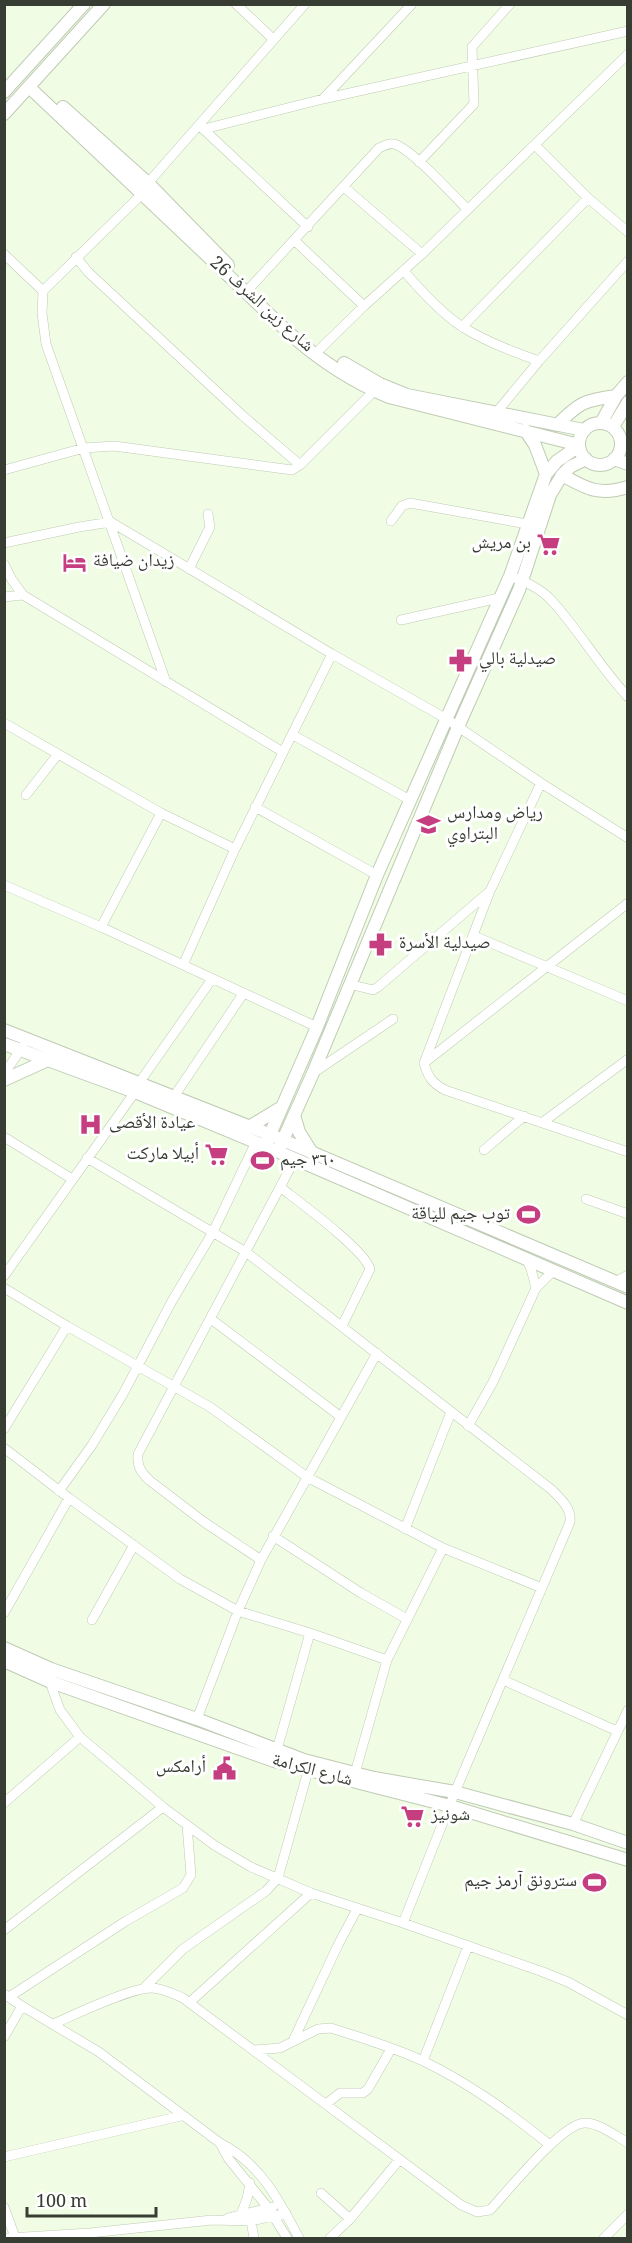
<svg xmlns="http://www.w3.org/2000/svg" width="632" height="2243" font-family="Georgia,'Noto Naskh Arabic',serif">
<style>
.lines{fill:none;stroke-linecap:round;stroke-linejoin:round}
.street-casing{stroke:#bfcbb4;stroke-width:10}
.secondary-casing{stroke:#bfcbb4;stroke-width:14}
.street{stroke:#fff;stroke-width:9}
.secondary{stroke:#fff;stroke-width:12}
.labels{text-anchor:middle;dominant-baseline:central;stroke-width:6;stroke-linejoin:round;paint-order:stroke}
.street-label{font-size:18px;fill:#383d34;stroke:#fff}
.poi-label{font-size:18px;fill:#383d34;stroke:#fff;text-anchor:start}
</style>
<rect width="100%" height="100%" fill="#f0fde4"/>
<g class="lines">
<defs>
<path id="street" d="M236 4 273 39
M323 99 412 4
M201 127 308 227
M204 129 323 99 628 31
M535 145 588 198 628 232
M419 162 474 104 472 47 510 4
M344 187 422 254
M294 240 364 306
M4 254 43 291 42 313 46 344 166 682
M76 257 88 272 242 415 300 465
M404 271C421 291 439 311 461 326 484 341 513 352 539 361
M43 291 142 194 148 183 305 4
M245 293 379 148C385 145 391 142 397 145 416 154 450 192 467 209
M462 327 588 198
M320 349 364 306 422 254 628 54
M495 414 539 361 628 261
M4 470 84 448 114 446 292 470 300 465 378 387
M391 521 402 506 410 503 527 524
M4 543 79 527 111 522 332 654 445 718 541 783 628 838
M4 564 12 580 23 595 283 752
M189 569 210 527 208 514
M510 576C526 582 542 589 553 602 580 632 600 667 628 697
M4 597 23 595
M401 620 499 598
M4 723 161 813 235 849 332 654
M293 735 410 800
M26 795 58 754
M255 807 377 875
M4 885 101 927 161 813
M628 903 424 1063C428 1077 432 1083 445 1090L628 1152
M101 927 317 1027
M474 936 628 1001
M183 965 235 849
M349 984 373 990 378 987 490 891
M424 1063 490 891 541 783
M313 1073 393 1019
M4 1074 23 1046
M139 1083 212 979
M173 1098 243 994
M543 1122 628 1059
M4 1137 72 1179
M484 1150 524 1116
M87 1158 246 1252 552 1490C561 1499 572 1509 570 1522L455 1792 403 1923 543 1972 568 1982 628 2015
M280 1187C299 1202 364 1249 370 1269L342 1326
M586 1199 628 1214
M526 1258 531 1269 536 1288
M4 1276 135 1092
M615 1282 628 1275
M4 1288 67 1326 210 1407 307 1477 443 1548 542 1588
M211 1319 341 1417
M468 1426 493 1382 536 1288 554 1270
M4 1429 67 1326
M4 1448 69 1498 180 1579 238 1611 310 1633 387 1660
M59 1491 92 1445 123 1394 172 1301 213 1232 256 1142
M405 1529 451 1412
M273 1536 361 1593 407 1619
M261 1560 204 1522 149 1480C140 1471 137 1466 138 1454L295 1159
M4 1613 69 1498
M92 1620 134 1545
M51 1677 52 1688 60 1710 80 1737 163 1807 214 1845 251 1867 311 1893 403 1923
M503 1680 617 1731
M197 1719 238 1611 261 1560 377 1353
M276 1753 310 1633
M355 1773 387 1660 443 1548
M4 1803 80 1737
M573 1824 628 1710
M4 1930 163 1807
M143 1989 183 1949 266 1891 278 1878 308 1771
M4 1994 22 2006 99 2052 220 2143C260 2163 279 2200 299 2238
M9 1997 126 1921 183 1888 191 1875 187 1825
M190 2002 311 1893
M53 2024C74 2015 130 1988 151 1988 162 1988 174 1994 183 1998L461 2205 477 2212 490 2210C507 2192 563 2122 585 2123 599 2123 616 2136 628 2143
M4 2037 22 2006
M293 2041 338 1945 357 1909
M253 2050 280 2048 318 2029 331 2028C362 2038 393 2047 423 2061 469 2083 510 2113 550 2145
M423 2061 468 1946
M326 2104 340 2093H363L368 2089 391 2049
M220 2143 228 2158 269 2209 287 2238
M4 2157 181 2116
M321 2193 350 2219
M4 2207 15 2237
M241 2214 247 2199 250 2183
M228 2218 273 2207
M251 2221 254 2238
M8 2238 90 2233 212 2220 251 2221 286 2213
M330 2238 350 2219 399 2160
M604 2238 628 2214"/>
<path id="secondary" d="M29 87 289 333C318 359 353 382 389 397L579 445
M4 92 84 4
M63 107 148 183 228 265
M4 114 104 4
M344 363 380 384 407 395 584 430
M601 423 616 396 628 382
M579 444a21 21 0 1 1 42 0a21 21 0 1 1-42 0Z
M557 425C579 403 584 400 616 396
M613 427 628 402
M525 430 535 445 546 474
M614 459 628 464
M562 475C587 489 599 496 628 487
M4 1030 271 1135 628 1287
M4 1044 135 1092 265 1146 628 1303
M4 1080 48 1060
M294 1115 299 1132 312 1153
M249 1127 282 1107
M265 1146 317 1027 377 875 510 576 546 474 557 461 579 446
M278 1151 313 1073 458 727 519 590 550 495 562 475 570 467 586 459
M4 1648 51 1669 197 1719 304 1760 374 1778 455 1792 573 1824 628 1843
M4 1661 51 1682 274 1761 450 1806 628 1860"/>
</defs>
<use href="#street" class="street-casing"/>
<use href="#secondary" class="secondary-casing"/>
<use href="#street" class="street"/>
<use href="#secondary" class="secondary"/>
</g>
<defs>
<symbol id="supermarket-bare" viewBox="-9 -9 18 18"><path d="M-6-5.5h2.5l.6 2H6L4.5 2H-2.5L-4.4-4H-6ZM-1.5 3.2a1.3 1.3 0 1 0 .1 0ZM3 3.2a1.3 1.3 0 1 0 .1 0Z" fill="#c53f80" stroke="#fff" stroke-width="2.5" paint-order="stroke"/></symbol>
<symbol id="hotel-bare" viewBox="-9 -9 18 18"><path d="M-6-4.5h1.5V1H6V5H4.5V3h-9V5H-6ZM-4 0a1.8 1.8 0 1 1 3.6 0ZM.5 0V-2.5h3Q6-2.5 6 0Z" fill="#c53f80" stroke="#fff" stroke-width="2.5" paint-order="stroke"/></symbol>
<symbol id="pharmacy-bare" viewBox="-9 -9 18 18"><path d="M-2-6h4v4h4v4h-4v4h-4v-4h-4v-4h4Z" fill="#c53f80" stroke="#fff" stroke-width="2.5" paint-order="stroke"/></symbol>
<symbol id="school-bare" viewBox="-9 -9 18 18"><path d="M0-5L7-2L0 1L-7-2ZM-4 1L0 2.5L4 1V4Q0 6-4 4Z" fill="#c53f80" stroke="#fff" stroke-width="2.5" paint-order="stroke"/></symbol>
<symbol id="hospital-bare" viewBox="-9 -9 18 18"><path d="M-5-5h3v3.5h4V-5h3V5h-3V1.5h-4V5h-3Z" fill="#c53f80" stroke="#fff" stroke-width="2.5" paint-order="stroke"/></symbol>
<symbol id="stadium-bare" viewBox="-9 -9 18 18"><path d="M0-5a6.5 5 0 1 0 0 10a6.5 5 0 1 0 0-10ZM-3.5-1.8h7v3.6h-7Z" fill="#c53f80" stroke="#fff" stroke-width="2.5" paint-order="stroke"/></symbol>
<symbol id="civic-bare" viewBox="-9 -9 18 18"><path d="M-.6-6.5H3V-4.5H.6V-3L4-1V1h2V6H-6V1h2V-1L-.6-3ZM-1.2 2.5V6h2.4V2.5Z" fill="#c53f80" stroke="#fff" stroke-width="2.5" paint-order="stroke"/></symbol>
</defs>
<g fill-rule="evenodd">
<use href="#supermarket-bare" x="532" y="528" width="33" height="33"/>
<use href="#hotel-bare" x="58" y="546" width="33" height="33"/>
<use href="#pharmacy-bare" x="444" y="644" width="33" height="33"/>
<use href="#school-bare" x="412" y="808" width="33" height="33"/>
<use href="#pharmacy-bare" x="364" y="928" width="33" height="33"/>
<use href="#hospital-bare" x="74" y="1108" width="33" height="33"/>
<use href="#supermarket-bare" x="200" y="1138" width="33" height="33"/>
<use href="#stadium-bare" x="246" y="1144" width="33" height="33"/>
<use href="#stadium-bare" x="512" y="1198" width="33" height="33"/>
<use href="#civic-bare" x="208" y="1752" width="33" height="33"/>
<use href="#supermarket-bare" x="396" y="1800" width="33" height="33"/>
<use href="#stadium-bare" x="578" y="1866" width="33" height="33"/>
</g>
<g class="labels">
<g class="street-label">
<text transform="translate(261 305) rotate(42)">شارع زين الشرف 26</text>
<text transform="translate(312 1771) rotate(15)">شارع الكرامة</text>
</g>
<g class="poi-label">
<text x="531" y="544" text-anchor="end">بن مريش</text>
<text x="93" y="562">زيدان ضيافة</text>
<text x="479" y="660">صيدلية بالي</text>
<text x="447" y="814">رياض ومدارس<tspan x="447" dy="21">البتراوي</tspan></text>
<text x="399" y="944">صيدلية الأسرة</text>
<text x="109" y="1124">عيادة الأقصى</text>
<text x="199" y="1155" text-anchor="end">أبيلا ماركت</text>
<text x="280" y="1161">٣٦٠ جيم</text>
<text x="510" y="1215" text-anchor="end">توب جيم للياقة</text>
<text x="206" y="1768" text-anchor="end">أرامكس</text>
<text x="431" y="1816">شونيز</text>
<text x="577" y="1882" text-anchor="end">سترونق آرمز جيم</text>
</g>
</g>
<rect width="632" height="2243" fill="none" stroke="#383d34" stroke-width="12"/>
<path d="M27 2207v9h129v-9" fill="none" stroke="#383d34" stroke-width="3"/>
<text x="36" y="2207" font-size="18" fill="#383d34" stroke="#ffffff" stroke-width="4.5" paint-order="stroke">100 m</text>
</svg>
